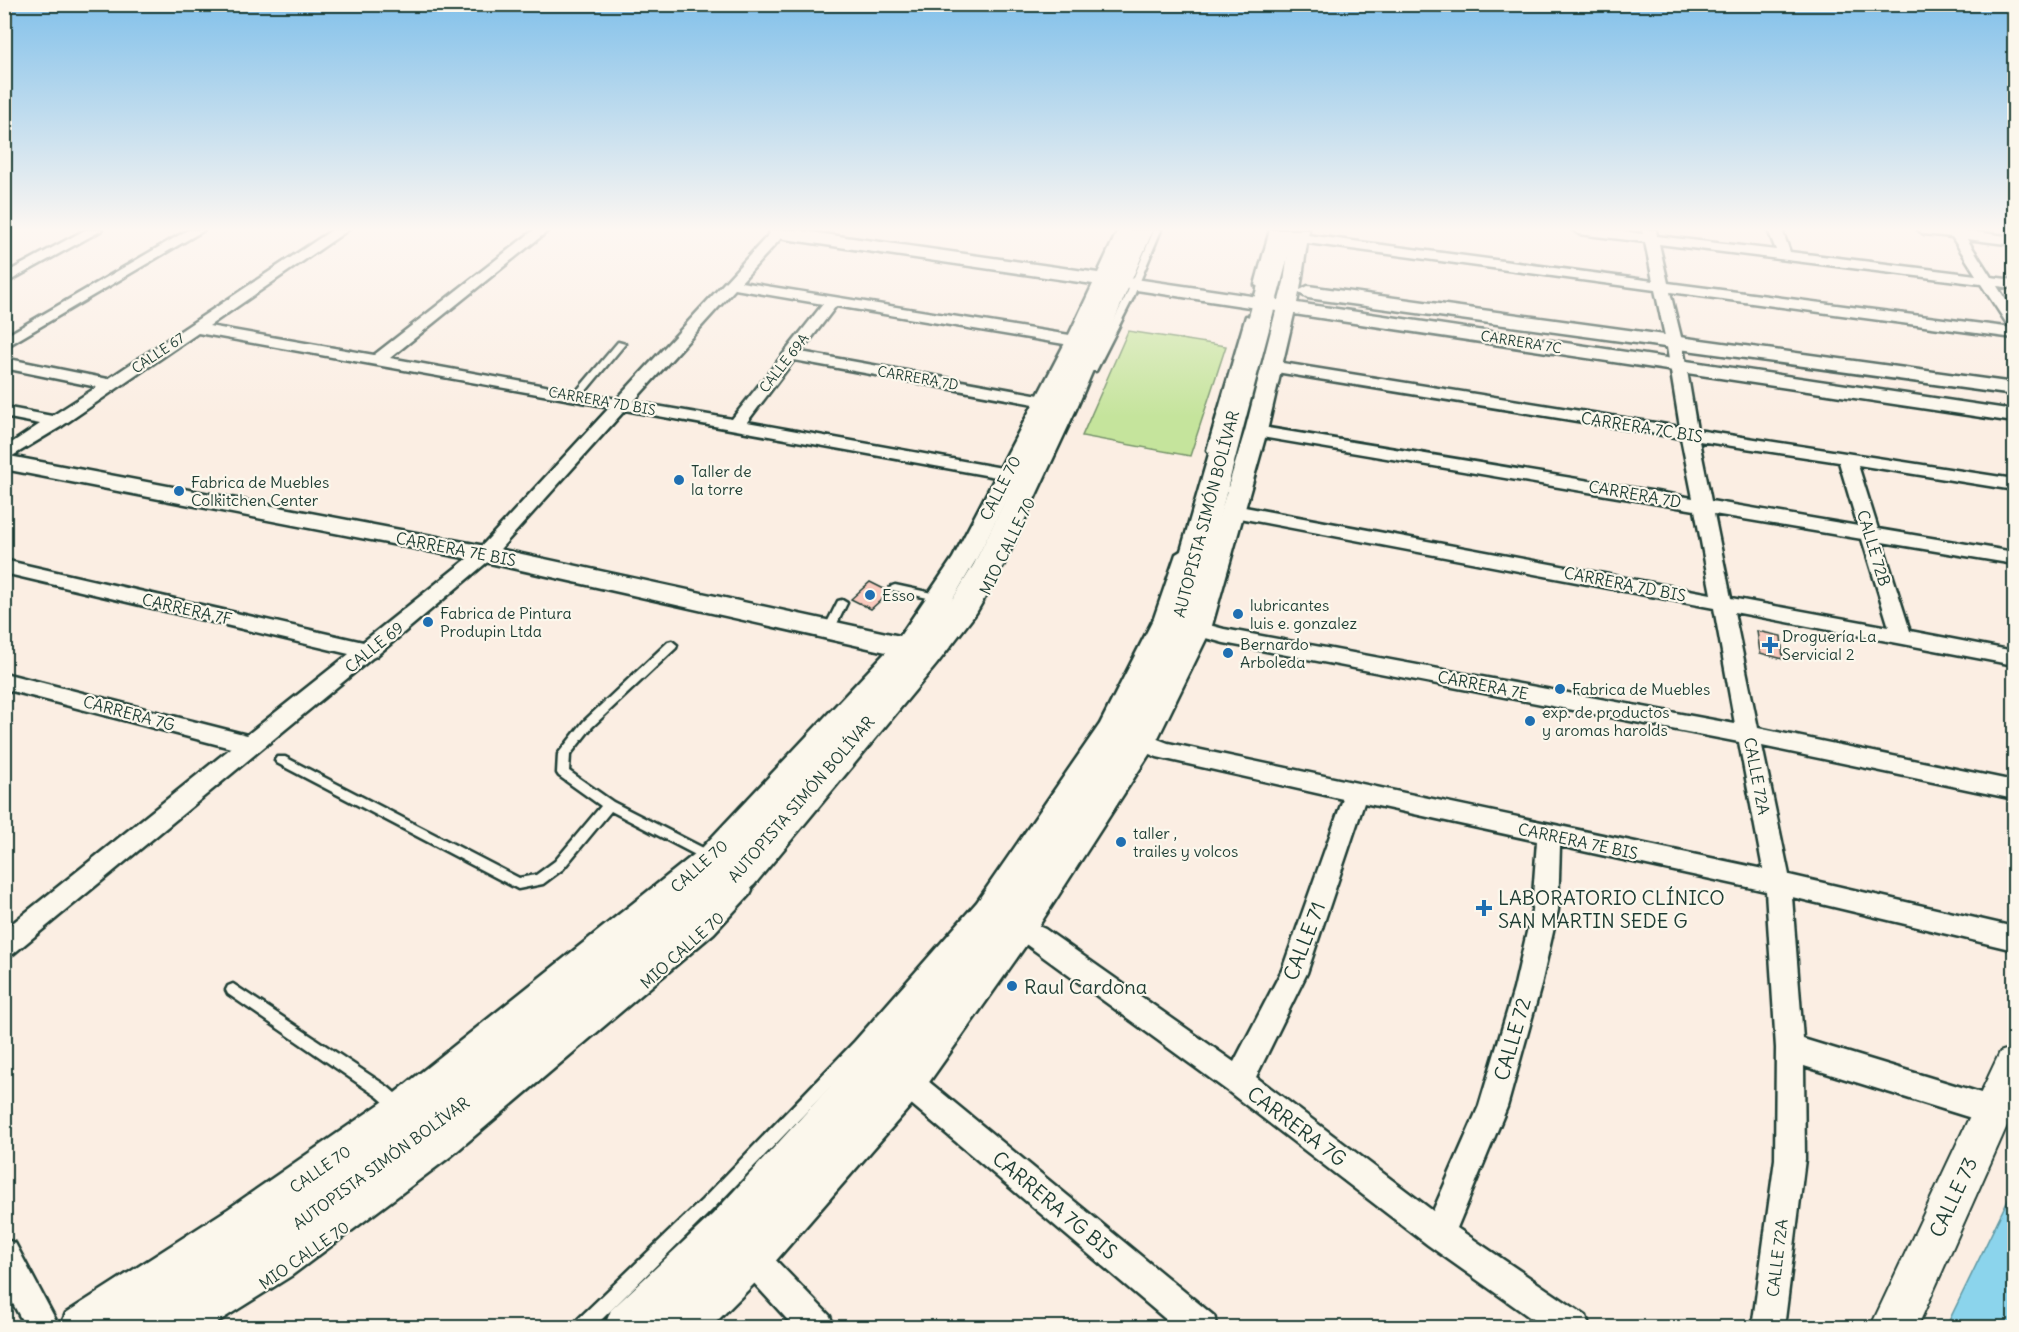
<svg xmlns="http://www.w3.org/2000/svg" width="2019" height="1332" font-family="Delius,sans-serif">
<style>
.green{fill:#c5e49c;stroke:#729068;stroke-width:1.5}
.water{fill:#8bd4ec;stroke:#6098a2;stroke-width:1.5}
.building{fill:#facbbf;stroke:#1f3d34;stroke-width:1.5}
.lines{fill:none;stroke-linecap:round;stroke-linejoin:round}
.service-casing{stroke:#1f3d34;stroke-width:5}
.minor-casing{stroke:#1f3d34;stroke-width:5}
.tertiary-casing{stroke:#1f3d34;stroke-width:5}
.secondary-casing{stroke:#1f3d34;stroke-width:4}
.trunk-casing{stroke:#1f3d34;stroke-width:5}
.service{fill:#fbf7ec;fill-rule:evenodd}
.minor{fill:#fbf7ec;fill-rule:evenodd}
.tertiary{fill:#fbf7ec;fill-rule:evenodd}
.secondary{fill:#fbf7ec;fill-rule:evenodd}
.trunk{fill:#fbf7ec;fill-rule:evenodd}
.poi-dot{fill:#1f6fb2;stroke:#fbf7ec;stroke-width:2}
.labels{text-anchor:middle;dominant-baseline:central;stroke-width:4.5;stroke-linejoin:round;paint-order:stroke}
.far-street-label{font-size:14px;fill:#1f3d34;stroke:#fbf7ec}
.street-label{font-size:16px;fill:#1f3d34;stroke:#fbf7ec}
.poi-label{font-size:16px;fill:#1f3d34;stroke:#fbf7ec;text-anchor:start}
.near-poi-label{font-size:20px;fill:#1f3d34;stroke:#fbf7ec;text-anchor:start}
.near-street-label{font-size:20px;fill:#1f3d34;stroke:#fbf7ec}
</style>
<rect width="100%" height="100%" fill="#fbeee3"/>
<filter id="ink" filterUnits="userSpaceOnUse"><feTurbulence type="fractalNoise" baseFrequency=".0167" numOctaves="2"/><feDisplacementMap in="SourceGraphic" scale="12" xChannelSelector="R" yChannelSelector="G"/><feConvolveMatrix kernelMatrix="1 2 1 2 8 2 1 2 1" color-interpolation-filters="sRGB"/></filter>
<g filter="url(#ink)">
<path class="green" d="M1128 331 1226 346 1190 456 1082 436Z"/>
<path class="water" d="M2014 1187V1321L2012 1327H1946Z"/>
<path class="building" d="M870 582 890 592 871 609 851 599Z
M1757 631 1781 636 1783 659 1760 653Z"/>
<g class="lines">
<defs>
<path id="service" d="M1154 230H1161L1133 298 1097 369 1096 371H1090L1089 369 1125 298Z
M1270 230H1276L1263 285 1259 287 1255 285Z
M1246 316 1253 318 1215 450 1214 452H1208L1207 450Z
M618 342 625 344 580 398H574V394Z
M1181 551 1186 554 1164 618 1108 730 985 910 865 1051 712 1210 593 1328H573L575 1322 702 1200 855 1041 977 902 1100 724 1154 618 1176 554Z
M895 585 941 595 946 598 941 601 892 590 890 588 892 586Z
M842 600 847 603 833 632 829 633 825 632 824 629 838 601Z
M672 641 677 645 676 648 592 727 570 755 569 771 613 802 715 854 717 858 715 862 711 863 611 811 563 869 543 884 518 889 277 763 275 760 277 757H285L519 878 536 875 555 861 601 806 559 776 557 773 558 754 584 721 668 642Z
M746 885 750 886 752 890 750 894 714 933 451 1156 291 1276 208 1328H184L186 1322 279 1264 441 1146 704 925 742 886Z
M233 984 388 1087 404 1101 406 1106 404 1111 399 1113 394 1111 378 1097 228 994 226 990 228 986Z"/>
<path id="minor" d="M85 230H102L4 284V274Z
M188 230H204L4 348V337Z
M332 230H348L209 326 374 355 534 230H549L390 358 617 399 773 230H783L785 233 783 236 741 282 1076 336 1084 341 1076 346 836 306 801 352 1045 396 1053 401 1045 406 794 360 747 422 1013 470 1016 474 1013 478 1007 479 625 410 492 558 376 656 372 658 13 954 4 957V930L231 748 4 689V673L247 735 349 654 4 573V560L363 642 478 550 610 407 198 333 62 426 4 461V448L40 424 4 417V407L52 416 97 387 4 368V358L108 379ZM735 289 823 304 732 419 633 402Z
M1573 230H1615L1643 234 1642 230H1656L1657 236 1776 250 1768 230H1782L1790 252 1976 275 1952 237 1924 234 1918 230H1961L2014 237V245L1967 239 1991 277 2014 280V288L1997 286 2014 313V338L1670 292 1682 341 1697 430 2014 479V490L1858 465 1878 529 2014 552V564L1882 542 1910 631 2014 651V665L1734 612 1758 728 2014 781V799L1762 746 1789 875 2014 927V950L1792 897 1803 1039 1994 1097 2004 1101 2008 1111 2004 1121 1994 1125 1804 1066 1805 1159 1784 1328H1752L1775 1159 1776 1048 1766 891 1560 846 1558 910 1540 989 1507 1107 1457 1228 1586 1316 1590 1328H1545L1428 1245 1229 1092 1027 945 1010 936 1006 928 1010 920 1019 917 1045 929 1234 1062 1282 970 1343 799 1157 757 1134 748 1131 742 1134 736 1142 733 1168 743 1763 869 1739 742 1224 643 1191 634 1188 629 1191 624 1198 622 1224 629 1735 724 1714 608 1234 517 1228 515 1225 511 1228 507 1234 505 1711 594 1695 510 1256 436 1250 435 1248 431 1250 427 1256 426 1693 498 1681 438 1270 371 1262 366 1270 361 1680 427 1666 341 1655 290 1300 242 1293 238 1300 234 1653 281 1645 242 1579 234ZM1659 244 1981 284 2009 327 2013 328 1668 283ZM1699 441 1839 462 1858 526 1711 501ZM1714 514 1862 539 1889 627 1731 598ZM1364 803 1537 841 1532 910 1514 989 1479 1106 1433 1211 1256 1077 1307 973Z
M907 1068 917 1072 1214 1316 1218 1328H1176L897 1092 893 1082 897 1072Z
M4 1239 15 1243 60 1328H26L4 1287Z
M752 1242 763 1247 830 1316 834 1328H795L741 1269 736 1258 741 1247Z"/>
<path id="tertiary" d="M771 230H796L1098 273 1118 230H1135L1115 276 1279 300 1284 282 1291 230H1309L1300 290 1308 286 2014 383V395L1308 298 1299 293 1297 303 2014 410V422L1294 314 1267 431 1211 629 1152 750 1031 938 920 1095 766 1272 710 1328H659L665 1313 738 1244 894 1069 1007 918 1131 735 1185 629 1245 431 1276 311 1110 286 1086 341 977 558 950 604 914 656 723 867 416 1123 256 1237 119 1328H60L66 1313 228 1209 390 1097 701 849 886 652 485 562 4 469V455L485 546 900 636 953 558 1066 341 1093 284 778 238 772 237 769 233Z"/>
<path id="secondary" d="M2014 1047V1110L1917 1328H1870L2000 1052Z"/>
<path id="trunk" d="M1132 230H1153L1078 405 1004 564 976 613 936 665 754 885 444 1149 283 1265 188 1328H116L123 1310 249 1231 412 1117 726 861 912 649 954 597 974 564 1052 405Z
M1274 230H1295L1192 623 1132 743 1014 928 898 1077 747 1248 666 1328H604L611 1310 713 1214 866 1047 986 904 1107 724 1160 623Z"/>
</defs>
<use href="#service" class="service-casing"/>
<use href="#minor" class="minor-casing"/>
<use href="#tertiary" class="tertiary-casing"/>
<use href="#secondary" class="secondary-casing"/>
<use href="#trunk" class="trunk-casing"/>
<use href="#service" class="service"/>
<use href="#minor" class="minor"/>
<use href="#tertiary" class="tertiary"/>
<use href="#secondary" class="secondary"/>
<use href="#trunk" class="trunk"/>
</g>
</g>
<linearGradient id="sky" x2="0" y2="1"><stop stop-color="#83c1ea"/><stop offset="0.55" stop-color="#fdf7f2"/><stop offset="1" stop-color="#fdf7f2" stop-opacity="0"/></linearGradient>
<rect width="2019" height="417" fill="url(#sky)"/>
<g class="poi-dot">
<circle cx="679" cy="480" r="6"/>
<circle cx="179" cy="491" r="6"/>
<circle cx="870" cy="595" r="6"/>
<circle cx="1238" cy="614" r="6"/>
<circle cx="428" cy="622" r="6"/>
<path d="M1767 636h6v6h6v6h-6v6h-6v-6h-6v-6h6z"/>
<circle cx="1228" cy="653" r="6"/>
<circle cx="1560" cy="689" r="6"/>
<circle cx="1530" cy="721" r="6"/>
<circle cx="1121" cy="842" r="6"/>
<path d="M1481 899h6v6h6v6h-6v6h-6v-6h-6v-6h6z"/>
<circle cx="1012" cy="986" r="6"/>
</g>
<g class="labels">
<g class="far-street-label">
<text transform="translate(1521 342) rotate(9)">CARRERA 7C</text>
<text transform="translate(158 353) rotate(-34)">CALLE 67</text>
<text transform="translate(784 363) rotate(-52)">CALLE 69A</text>
<text transform="translate(918 378) rotate(10)">CARRERA 7D</text>
<text transform="translate(602 401) rotate(10)">CARRERA 7D BIS</text>
</g>
<g class="street-label">
<text transform="translate(1642 427) rotate(9)">CARRERA 7C BIS</text>
<text transform="translate(1000 488) rotate(-63)">CALLE 70</text>
<text transform="translate(1635 494) rotate(10)">CARRERA 7D</text>
<text transform="translate(1206 514) rotate(-75)">AUTOPISTA SIMÓN BOLÍVAR</text>
<text transform="translate(1007 546) rotate(-64)">MIO CALLE 70</text>
<text transform="translate(1874 548) rotate(73)">CALLE 72B</text>
<text transform="translate(456 549) rotate(11)">CARRERA 7E BIS</text>
<text transform="translate(1625 584) rotate(11)">CARRERA 7D BIS</text>
<text transform="translate(187 609) rotate(13)">CARRERA 7F</text>
<text transform="translate(374 647) rotate(-39)">CALLE 69</text>
<text transform="translate(1483 685) rotate(11)">CARRERA 7E</text>
<text transform="translate(129 713) rotate(15)">CARRERA 7G</text>
<text transform="translate(1757 776) rotate(79)">CALLE 72A</text>
<text transform="translate(801 799) rotate(-49)">AUTOPISTA SIMÓN BOLÍVAR</text>
<text transform="translate(1578 841) rotate(12)">CARRERA 7E BIS</text>
<text transform="translate(699 866) rotate(-42)">CALLE 70</text>
<text transform="translate(682 950) rotate(-42)">MIO CALLE 70</text>
<text transform="translate(381 1163) rotate(-36)">AUTOPISTA SIMÓN BOLÍVAR</text>
<text transform="translate(320 1169) rotate(-35)">CALLE 70</text>
<text transform="translate(304 1255) rotate(-35)">MIO CALLE 70</text>
<text transform="translate(1777 1258) rotate(-83)">CALLE 72A</text>
</g>
<g class="poi-label">
<text x="691" y="471">Taller de<tspan x="691" dy="18">la torre</tspan></text>
<text x="191" y="482">Fabrica de Muebles<tspan x="191" dy="18">Colkitchen Center</tspan></text>
<text x="882" y="595">Esso</text>
<text x="1250" y="605">lubricantes<tspan x="1250" dy="18">luis e. gonzalez</tspan></text>
<text x="440" y="613">Fabrica de Pintura<tspan x="440" dy="18">Produpin Ltda</tspan></text>
<text x="1782" y="636">Droguería La<tspan x="1782" dy="18">Servicial 2</tspan></text>
<text x="1240" y="644">Bernardo<tspan x="1240" dy="18">Arboleda</tspan></text>
<text x="1572" y="689">Fabrica de Muebles</text>
<text x="1542" y="712">exp. de productos<tspan x="1542" dy="18">y aromas harolds</tspan></text>
<text x="1133" y="833">taller ,<tspan x="1133" dy="18">trailes y volcos</tspan></text>
</g>
<g class="near-poi-label">
<text x="1498" y="897">LABORATORIO CLÍNICO<tspan x="1498" dy="23">SAN MARTIN SEDE G</tspan></text>
<text x="1024" y="986">Raul Cardona</text>
</g>
<g class="near-street-label">
<text transform="translate(1304 941) rotate(-69)">CALLE 71</text>
<text transform="translate(1512 1039) rotate(-74)">CALLE 72</text>
<text transform="translate(1297 1126) rotate(37)">CARRERA 7G</text>
<text transform="translate(1953 1197) rotate(-65)">CALLE 73</text>
<text transform="translate(1055 1205) rotate(40)">CARRERA 7G BIS</text>
</g>
</g>
<rect width="2019" height="1332" fill="none" stroke="#fbf7ec" stroke-width="24"/>
<rect x="12" y="12" width="1995" height="1308" fill="none" stroke="#1f3d34" stroke-width="2" filter="url(#ink)"/>
</svg>
